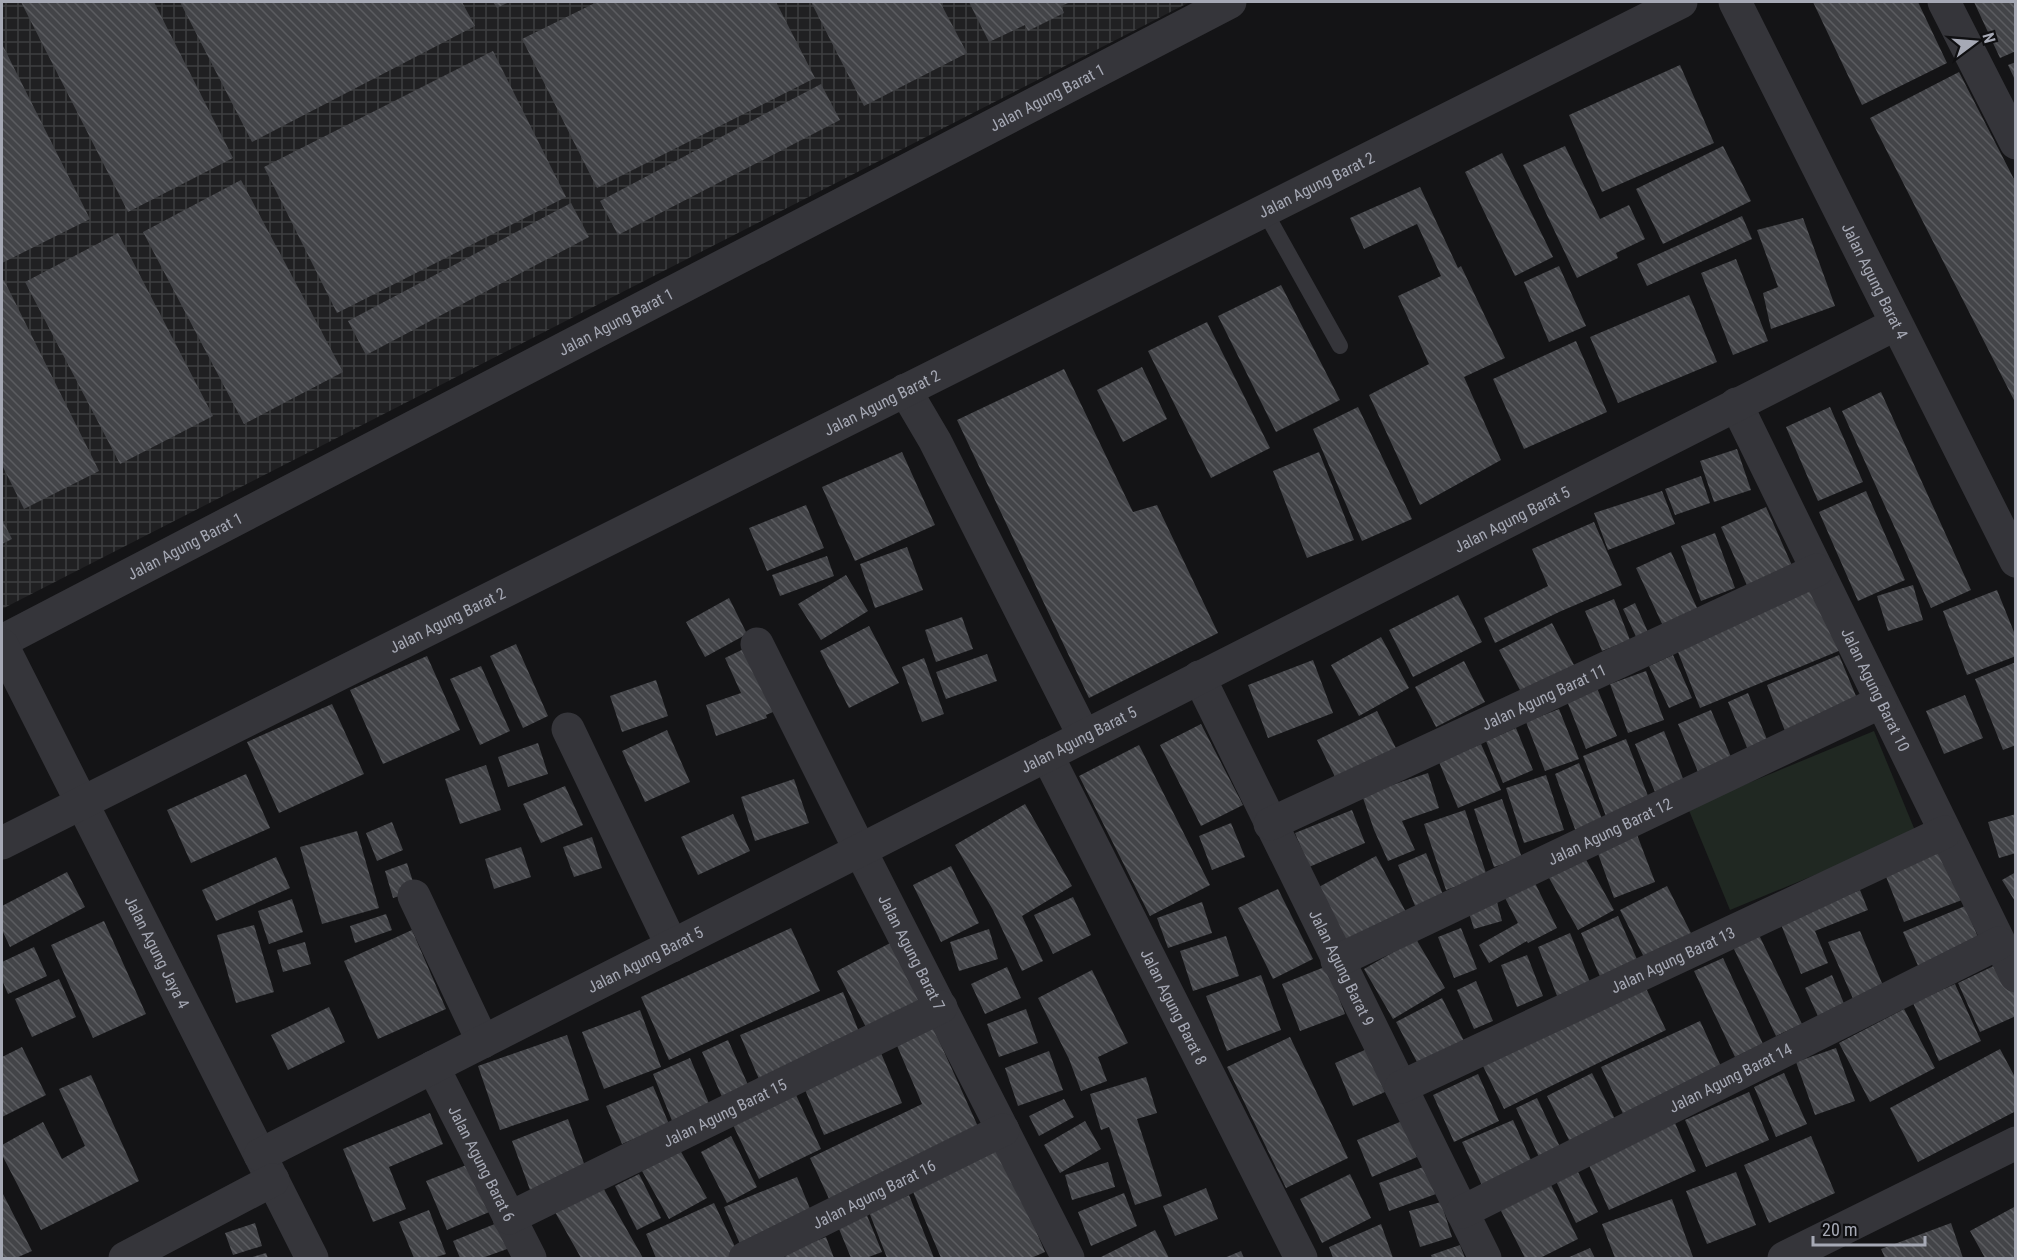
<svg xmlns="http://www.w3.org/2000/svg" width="2017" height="1260" font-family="'Roboto Condensed',sans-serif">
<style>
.industrial{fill:url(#industrial-grid)}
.garden{fill:#202822}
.building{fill:url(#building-back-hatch)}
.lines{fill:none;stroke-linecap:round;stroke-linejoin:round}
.lane{stroke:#35353a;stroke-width:16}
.street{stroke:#35353a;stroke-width:33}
.labels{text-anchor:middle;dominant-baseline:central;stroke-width:4.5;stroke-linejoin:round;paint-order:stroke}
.street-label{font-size:16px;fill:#a6a9b5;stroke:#0f0f11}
</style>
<defs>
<pattern id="industrial-grid" width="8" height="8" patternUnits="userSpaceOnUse" patternTransform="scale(1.5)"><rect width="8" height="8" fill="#202022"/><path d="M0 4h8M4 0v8" fill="none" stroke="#3d3e40"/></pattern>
<pattern id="building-back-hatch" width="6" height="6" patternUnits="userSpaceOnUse" patternTransform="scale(1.5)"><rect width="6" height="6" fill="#434448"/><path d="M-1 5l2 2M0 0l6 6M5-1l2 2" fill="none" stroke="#5b5c60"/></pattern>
</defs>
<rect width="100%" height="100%" fill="#141416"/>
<path class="industrial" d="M2 2H1190L2 609Z"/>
<path class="garden" d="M1874 731 1916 833 1730 910 1688 808Z"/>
<path class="building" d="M21 2H154L233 158 128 212Z
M180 2H462L475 26 252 142Z
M493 2H509L497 8Z
M597 2H776L815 78 597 188 522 39Z
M811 2H940L967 53 864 106Z
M969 2H1071L1061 6 1064 13 1028 31 1025 25 989 42Z
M1813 2H1918L1947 63 1862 105Z
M1974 2H2016V51L2000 58Z
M2 44 90 219 2 263Z
M493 51 566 197 337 313 264 167Z
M2016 62V82L2008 65Z
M1680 65 1714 143 1602 192 1569 115Z
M1959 72 2016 183V404L1870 118Z
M821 84 840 120 618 235 600 201Z
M1565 146 1600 219 1629 205 1645 239 1616 253 1618 258 1577 278 1523 165Z
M1723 146 1751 201 1663 244 1636 189Z
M1502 153 1553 257 1515 276 1465 172Z
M241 180 343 372 244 424 143 232Z
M1420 187 1458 268 1461 266 1505 358 1464 377 1501 460 1420 505 1369 395 1429 364 1398 296 1441 276 1417 224 1364 249 1350 218Z
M571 203 589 237 366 355 348 321Z
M1742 216 1752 239 1647 286 1637 264Z
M1803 218 1835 306 1771 329 1763 293 1778 287 1757 230Z
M118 233 213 416 120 464 25 282Z
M1736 259 1768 341 1733 355 1701 273Z
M1559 266 1586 326 1549 342 1524 282Z
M4 280 99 471 24 509 2 465V281Z
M1281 285 1340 400 1276 432 1218 316Z
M1689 295 1717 362 1618 403 1590 337Z
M1207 322 1270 448 1211 478 1148 351Z
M1576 341 1607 412 1524 449 1493 379Z
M1142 367 1167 419 1123 442 1097 390Z
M1064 369 1133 512 1157 505 1218 633 1089 698 957 420Z
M1881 392 1971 590 1931 608 1842 411Z
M1358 407 1412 519 1362 541 1313 429Z
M1830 407 1863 482 1818 501 1786 427Z
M1737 449 1751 490 1714 502 1700 461Z
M902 452 935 525 855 561 822 487Z
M1319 452 1354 540 1307 558 1273 471Z
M1701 476 1710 503 1675 515 1665 489Z
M1662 491 1675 524 1608 550 1594 513Z
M1866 491 1905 580 1858 601 1819 512Z
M806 505 824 548 767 571 749 528Z
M1766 507 1794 570 1749 590 1721 527Z
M2 519 12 539 2 544Z
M1594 522 1622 585 1559 612 1495 643 1484 618 1548 586 1532 549Z
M1715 533 1735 588 1701 601 1681 546Z
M907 547 923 590 875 608 860 564Z
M1671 552 1698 610 1663 626 1636 568Z
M827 556 834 576 780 596 772 575Z
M846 575 868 611 821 640 798 604Z
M1815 585 1841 650 1700 708 1674 642Z
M1913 585 1923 620 1888 631 1877 596Z
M1997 590 2016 637V656L1967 675 1943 611Z
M1458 595 1482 642 1413 677 1389 630Z
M729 598 747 634 705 657 686 622Z
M1614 599 1630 640 1602 651 1585 611Z
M1635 603 1651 639 1640 645 1623 609Z
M962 617 973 649 936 662 925 630Z
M1552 623 1574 665 1521 692 1499 650Z
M869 626 899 683 849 708 820 651Z
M1381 637 1409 688 1359 716 1331 665Z
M516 644 548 716 523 728 490 656Z
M752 645 780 709 766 715 767 718 716 736 706 705 741 693 725 658Z
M987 654 997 681 946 699 936 672Z
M1673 655 1692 698 1669 708 1649 666Z
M1839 655 1858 701 1785 731 1767 685Z
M427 656 460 730 383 764 350 690Z
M924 658 944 714 922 722 902 667Z
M1313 660 1333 713 1268 738 1248 685Z
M1464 661 1485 702 1436 727 1415 687Z
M2016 662V745L2003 750 1975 679Z
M481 666 510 731 480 745 450 679Z
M1646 671 1664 720 1628 733 1610 684Z
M656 680 668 716 622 732 610 696Z
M1597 688 1617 736 1586 749 1567 701Z
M1748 693 1768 742 1748 750 1728 702Z
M1965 695 1983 738 1944 754 1926 711Z
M332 704 364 774 279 813 247 742Z
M1559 709 1579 759 1545 771 1526 722Z
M1711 710 1731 757 1698 772 1678 724Z
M1377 711 1399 754 1338 783 1317 740Z
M1201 724 1243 805 1201 826 1160 745Z
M1516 728 1533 770 1503 783 1486 741Z
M667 730 690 782 645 802 622 751Z
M1664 731 1684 781 1655 792 1635 744Z
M1626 739 1650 801 1607 819 1583 756Z
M538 743 548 774 508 787 498 757Z
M1481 744 1501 790 1458 808 1439 762Z
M1139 745 1210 885 1150 916 1079 776Z
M1579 763 1603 821 1576 832 1555 774Z
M486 765 501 810 460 824 445 779Z
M1428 773 1439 808 1402 821 1415 850 1388 861 1374 830 1362 795Z
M246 774 270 828 191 863 167 810Z
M1546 775 1564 830 1524 843 1506 788Z
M794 779 809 823 755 841 741 797Z
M565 786 583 825 541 843 523 804Z
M1502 799 1522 858 1494 867 1474 809Z
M1025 804 1072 886 1022 916 1043 961 1022 971 993 910 955 845Z
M1352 810 1365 843 1309 867 1295 833Z
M1465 810 1487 876 1446 890 1424 824Z
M733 814 750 851 698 875 681 837Z
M2016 814V853L1999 858 1988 822Z
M392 822 403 850 377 861 366 833Z
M1231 823 1245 857 1212 870 1199 836Z
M357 831 379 908 322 924 300 847Z
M1636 832 1655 882 1614 898 1596 848Z
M592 837 602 868 574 877 563 847Z
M521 847 531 877 494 889 485 859Z
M1943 851 1962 900 1904 922 1885 874Z
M1426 853 1444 897 1416 908 1398 865Z
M1376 856 1407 914 1347 945 1317 888Z
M1584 856 1614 910 1578 930 1548 876Z
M276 857 290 888 216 921 202 890Z
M407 863 416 891 393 898 385 871Z
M951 866 979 923 941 942 913 885Z
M67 872 85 907 10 947 2 930V906Z
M2016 872V903L2002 880Z
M1534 881 1557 928 1528 943 1527 941 1489 963 1479 945 1518 923 1504 896Z
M1667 886 1693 937 1646 961 1620 910Z
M1278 889 1313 959 1273 979 1238 908Z
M1860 890 1868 910 1815 931 1828 963 1801 974 1780 922Z
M1073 897 1091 935 1053 954 1034 915Z
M292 899 303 932 269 944 258 911Z
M1202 902 1212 933 1168 948 1157 918Z
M1497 902 1502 921 1474 929 1468 910Z
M1965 906 1980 942 1919 968 1903 932Z
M386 914 392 930 355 943 350 926Z
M1618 916 1639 964 1602 981 1581 933Z
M104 921 146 1014 93 1038 51 945Z
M254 925 274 992 236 1003 217 935Z
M791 928 820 991 669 1060 641 997Z
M1461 928 1477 969 1454 978 1438 937Z
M989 929 998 959 959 971 950 942Z
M412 930 446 1009 378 1039 344 961Z
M1860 931 1884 988 1854 1001 1828 942Z
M1570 933 1592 987 1559 1001 1538 947Z
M1759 935 1802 1024 1776 1036 1733 947Z
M1226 936 1239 976 1193 991 1180 951Z
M1416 939 1445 988 1393 1019 1364 969Z
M894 941 927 1006 870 1035 837 971Z
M305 942 311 964 283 972 277 950Z
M34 947 47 976 8 994 2 980V962Z
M1527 955 1543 996 1517 1007 1501 965Z
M1723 958 1763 1044 1735 1057 1694 971Z
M2002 962 2016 991V1016L1980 1032 1958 983Z
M1327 966 1345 1014 1300 1031 1282 984Z
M1007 967 1021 998 985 1014 971 984Z
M1092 970 1128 1043 1098 1057 1107 1081 1081 1091 1069 1059 1038 998Z
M1261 975 1281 1030 1227 1051 1206 996Z
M1832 975 1848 1013 1822 1025 1805 988Z
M59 979 76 1017 32 1037 15 999Z
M1476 981 1493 1021 1474 1029 1457 990Z
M1955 984 1981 1041 1939 1061 1913 1003Z
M1645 986 1666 1030 1504 1109 1482 1064Z
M843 992 861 1037 759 1079 740 1035Z
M1442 998 1464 1041 1418 1064 1396 1022Z
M329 1007 345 1042 288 1070 271 1035Z
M1026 1009 1038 1043 999 1057 987 1024Z
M1904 1009 1935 1068 1870 1102 1839 1043Z
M640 1010 661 1067 604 1089 582 1032Z
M1700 1021 1724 1073 1625 1118 1601 1067Z
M932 1025 980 1131 830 1201 810 1158 922 1104 895 1041Z
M567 1035 589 1100 500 1130 478 1066Z
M1290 1037 1348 1158 1286 1188 1227 1067Z
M728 1040 749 1087 723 1099 702 1052Z
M22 1047 46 1095 2 1117V1057Z
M1836 1048 1855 1101 1815 1115 1796 1062Z
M1367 1049 1385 1092 1353 1106 1335 1063Z
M2000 1049 2016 1079V1111L1918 1162 1890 1108Z
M1049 1051 1063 1090 1018 1106 1005 1068Z
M881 1053 902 1103 824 1135 803 1085Z
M690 1058 713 1113 675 1128 653 1074Z
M1592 1073 1617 1123 1572 1146 1547 1096Z
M1784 1073 1807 1124 1776 1137 1754 1087Z
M1478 1074 1499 1121 1454 1142 1433 1095Z
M91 1075 139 1181 41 1230 2 1155V1145L43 1122 62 1159 85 1146 59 1089Z
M1146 1077 1157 1113 1137 1119 1162 1196 1135 1205 1109 1127 1101 1130 1090 1094Z
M653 1086 669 1124 622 1144 606 1106Z
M1749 1092 1769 1140 1706 1167 1685 1120Z
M796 1095 821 1149 759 1179 733 1125Z
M1537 1098 1560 1147 1539 1157 1516 1108Z
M1064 1099 1074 1117 1039 1136 1029 1116Z
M430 1113 443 1144 389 1167 406 1209 373 1222 343 1149Z
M568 1119 586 1169 530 1190 512 1141Z
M1513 1120 1535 1169 1485 1192 1462 1142Z
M1085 1121 1101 1149 1060 1173 1044 1145Z
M1402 1121 1417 1157 1372 1177 1357 1140Z
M1675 1123 1696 1171 1609 1210 1588 1163Z
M731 1136 757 1187 727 1203 701 1152Z
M1811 1136 1835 1193 1769 1223 1744 1165Z
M1001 1148 1045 1252 1031 1258H941L911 1187Z
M680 1150 707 1198 669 1219 642 1171Z
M474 1162 494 1210 447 1230 426 1181Z
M1108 1162 1115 1187 1072 1200 1065 1175Z
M1426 1166 1436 1194 1389 1211 1379 1183Z
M1576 1168 1598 1212 1576 1223 1555 1179Z
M1736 1172 1756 1225 1707 1244 1686 1191Z
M639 1174 661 1218 637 1230 615 1186Z
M1350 1174 1371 1218 1322 1243 1300 1199Z
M797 1177 815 1221 743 1251 724 1207Z
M1549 1181 1578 1239 1540 1258H1525L1499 1207Z
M602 1186 643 1258H581L555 1212Z
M1206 1188 1218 1219 1175 1236 1163 1206Z
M2 1192 32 1251 16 1258H2Z
M1124 1193 1137 1226 1091 1246 1078 1212Z
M909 1195 934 1258H887L869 1212Z
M1672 1199 1693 1257 1688 1258H1615L1602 1224Z
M1441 1202 1452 1237 1420 1247 1409 1211Z
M714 1203 738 1253 726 1258H656L646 1234Z
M2016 1206V1256L2010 1258H1985L1970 1231Z
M429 1210 446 1254 433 1258H414L399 1222Z
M866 1213 882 1252 866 1258H851L837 1224Z
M502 1221 513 1247 482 1258H460L453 1241Z
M255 1223 262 1246 233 1255 225 1233Z
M1951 1223 1963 1258H1885L1881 1249Z
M1381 1224 1393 1258H1333L1329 1247Z
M1155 1230 1169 1258H1099Z
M826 1237 834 1258H786L784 1253Z
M1460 1245 1465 1258H1432L1431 1255Z
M1590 1248 1595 1258H1567Z
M1241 1251 1244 1258H1224Z
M266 1253 268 1258H249Z"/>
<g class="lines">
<path class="lane" d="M1264 210 1340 346"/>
<g class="street">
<path id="s1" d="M1735 2 2016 561"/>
<path d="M1944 2 2016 143"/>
<path d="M905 390 935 441 1084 736"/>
<path id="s2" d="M1736 404 2016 976"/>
<path id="s3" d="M2 641 1230 2"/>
<path id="s4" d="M757 644 860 850 1068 1258"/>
<path id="s5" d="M2 645 312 1258"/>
<path id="s6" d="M1199 677 1485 1258"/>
<path d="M568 729 672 946"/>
<path id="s7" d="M1047 755 1301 1258"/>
<path id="s8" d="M1270 824 1817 570"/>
<path id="s9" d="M2 843 1681 2"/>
<path d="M414 896 483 1042"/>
<path id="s10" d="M1337 961 1881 702"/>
<path id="s11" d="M433 1067 530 1258"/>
<path id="s12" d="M1401 1087 1945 832"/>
<path id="s13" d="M260 1155 1896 324"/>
<path id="s14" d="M1462 1212 1999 943"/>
<path id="s15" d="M509 1218 941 1007"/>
<path d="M125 1258 273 1180"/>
<path id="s16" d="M745 1258 1003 1130"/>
<path d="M1784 1258 2016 1143"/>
</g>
</g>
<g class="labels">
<g class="street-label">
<text stroke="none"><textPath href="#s3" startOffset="1178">Jalan Agung Barat 1</textPath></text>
<text stroke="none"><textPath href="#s9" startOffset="1470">Jalan Agung Barat 2</textPath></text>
<text stroke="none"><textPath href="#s1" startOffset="312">Jalan Agung Barat 4</textPath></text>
<text stroke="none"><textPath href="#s3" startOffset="692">Jalan Agung Barat 1</textPath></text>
<text stroke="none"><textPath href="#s9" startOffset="984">Jalan Agung Barat 2</textPath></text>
<text stroke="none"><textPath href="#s13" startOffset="1404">Jalan Agung Barat 5</textPath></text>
<text stroke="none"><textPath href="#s3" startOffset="206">Jalan Agung Barat 1</textPath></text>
<text stroke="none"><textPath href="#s9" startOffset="498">Jalan Agung Barat 2</textPath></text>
<text stroke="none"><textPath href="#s2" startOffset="318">Jalan Agung Barat 10</textPath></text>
<text stroke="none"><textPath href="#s8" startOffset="302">Jalan Agung Barat 11</textPath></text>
<text stroke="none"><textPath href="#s13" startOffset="918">Jalan Agung Barat 5</textPath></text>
<text stroke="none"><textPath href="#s10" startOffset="302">Jalan Agung Barat 12</textPath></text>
<text stroke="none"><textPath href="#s4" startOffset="345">Jalan Agung Barat 7</textPath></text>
<text stroke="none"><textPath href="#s5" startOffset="344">Jalan Agung Jaya 4</textPath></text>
<text stroke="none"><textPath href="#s12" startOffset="300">Jalan Agung Barat 13</textPath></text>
<text stroke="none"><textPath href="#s13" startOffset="432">Jalan Agung Barat 5</textPath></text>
<text stroke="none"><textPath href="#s6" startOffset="324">Jalan Agung Barat 9</textPath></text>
<text stroke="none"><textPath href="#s7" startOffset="282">Jalan Agung Barat 8</textPath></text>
<text stroke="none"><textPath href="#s14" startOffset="300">Jalan Agung Barat 14</textPath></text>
<text stroke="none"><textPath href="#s15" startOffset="240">Jalan Agung Barat 15</textPath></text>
<text stroke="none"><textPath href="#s11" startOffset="108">Jalan Agung Barat 6</textPath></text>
<text stroke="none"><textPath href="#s16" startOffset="144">Jalan Agung Barat 16</textPath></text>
</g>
</g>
<rect width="2017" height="1260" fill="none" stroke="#a6a9b5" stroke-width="6"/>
<g transform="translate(1975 42) rotate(74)" stroke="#0f0f11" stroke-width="4.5" paint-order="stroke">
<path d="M0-4.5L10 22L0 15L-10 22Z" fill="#a6a9b5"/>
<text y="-9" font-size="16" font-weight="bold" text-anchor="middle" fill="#a6a9b5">N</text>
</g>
<path d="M1813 1236v9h112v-9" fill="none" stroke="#a6a9b5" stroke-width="3"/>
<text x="1822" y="1236" font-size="18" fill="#a6a9b5" stroke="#0f0f11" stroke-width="4.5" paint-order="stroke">20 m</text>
</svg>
